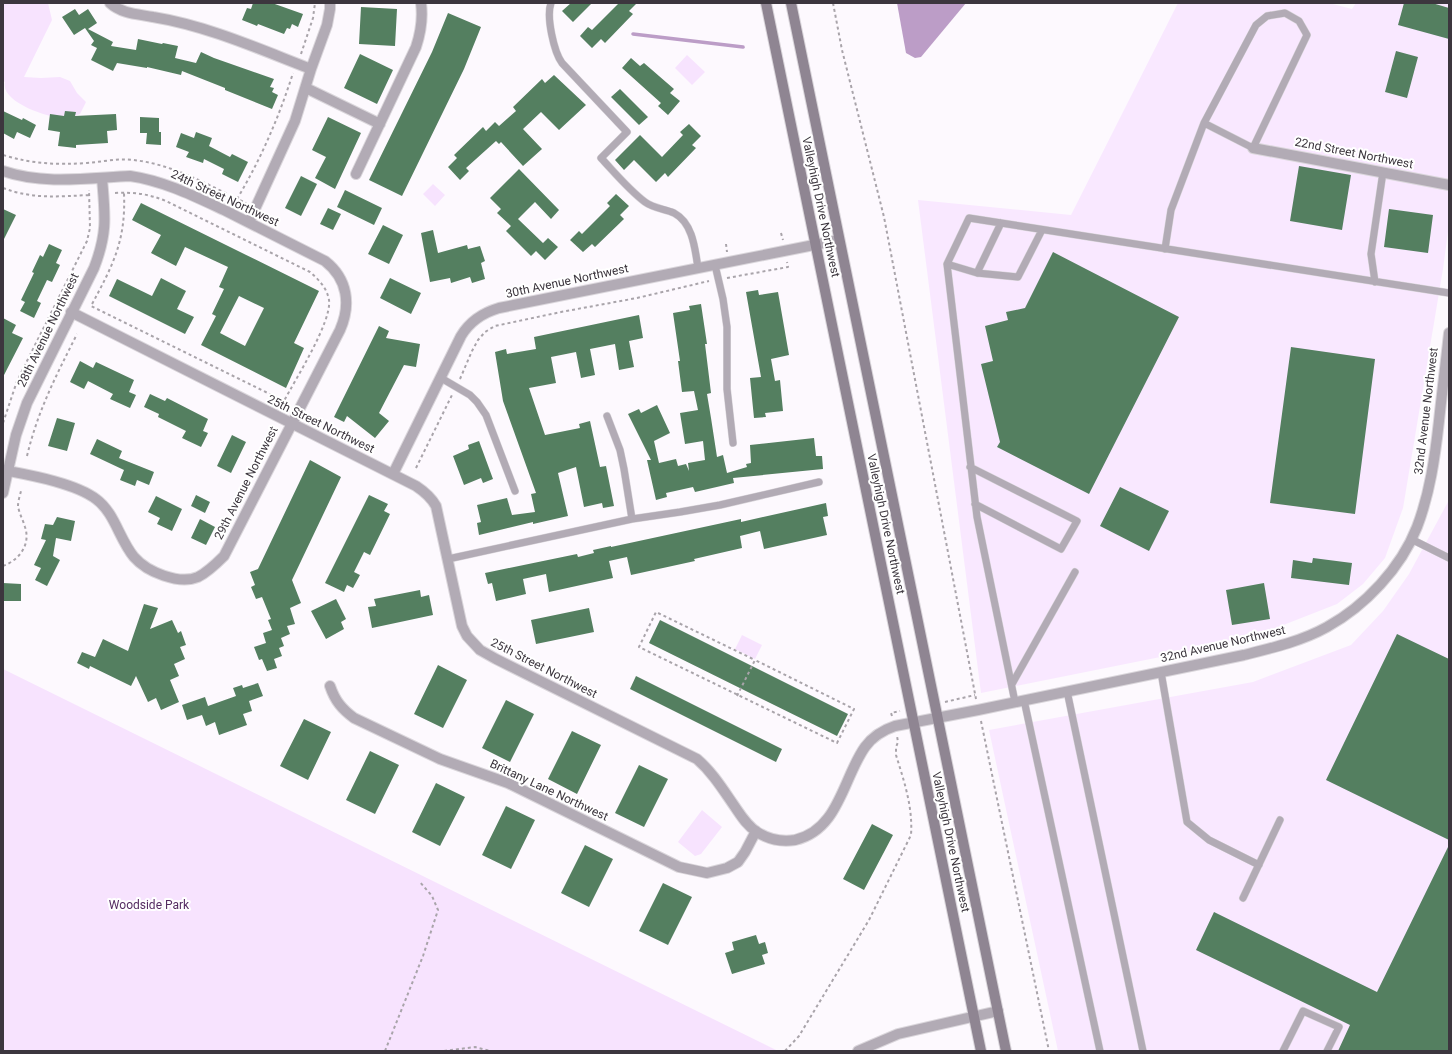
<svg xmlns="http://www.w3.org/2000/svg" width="1452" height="1054" font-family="Roboto,sans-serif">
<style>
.built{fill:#f9e8ff}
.green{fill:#f7e3fe}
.water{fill:#bc9dc7}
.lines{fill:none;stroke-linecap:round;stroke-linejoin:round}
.stream{stroke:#bc9dc7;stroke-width:3.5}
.building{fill:#547f60;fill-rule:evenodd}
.lane-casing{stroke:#dad6db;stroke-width:8}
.street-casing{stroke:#dad6db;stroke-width:12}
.secondary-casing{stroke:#dad6db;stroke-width:12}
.path{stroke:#a9a4aa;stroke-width:2;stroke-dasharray:3 3;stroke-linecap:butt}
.lane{stroke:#b2abb5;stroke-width:7}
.street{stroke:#b2abb5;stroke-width:10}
.secondary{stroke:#8f8592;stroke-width:10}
.labels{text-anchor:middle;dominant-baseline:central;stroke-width:4;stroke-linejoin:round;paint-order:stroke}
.street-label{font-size:12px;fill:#3c363e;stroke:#fff}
.park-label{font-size:12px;fill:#552c62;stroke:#fff}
</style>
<rect width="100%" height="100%" fill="#fdf9fe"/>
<path class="built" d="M1178 3H1329L1352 9 1356 3H1449V224L1443 269 1403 508 1385 558 1363 584 1337 604 1245 640 981 693 918 200 1071 215Z
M1449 500V1051H1058L989 730 1253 682 1351 645 1383 611 1409 574Z"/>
<path class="green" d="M3 3H48L52 20 24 77 41 78 60 77 70 81 77 93 86 102 80 114C74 116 67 118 61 118 48 117 0 102 5 82L3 81Z
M687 55 705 72 692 85 675 68Z
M433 184 445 195 435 206 423 194Z
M742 635 762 645 755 659 735 649Z
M3 669 778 1051H3Z
M702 810 722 827 701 854 695 856 678 842Z"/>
<path class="water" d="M897 3H966L921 57 915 58 906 53Z"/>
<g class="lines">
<path class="stream" d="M633 34 743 47"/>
</g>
<path class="building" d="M253 3H272L303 14 298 27 292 24 290 29 287 28 284 34 258 24 257 26 242 20 247 8 251 9Z
M571 3H592L573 22 562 11Z
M619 3H637L629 11 633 14 605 43 601 39 592 48 580 36 588 27 592 30Z
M1404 3H1432L1449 8V39L1398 25Z
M361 7 397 9 395 46 359 44Z
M75 9 79 15 88 9 97 23 88 29 113 42 111 46 136 50 138 39 162 44 163 43 178 46 175 58 196 63 201 52 214 58 274 79 270 87 274 88 272 92 278 95 272 109 225 90V88L182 71 181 75 147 67V68L117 63 113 71 91 60 97 48 91 45 94 41 85 28 74 35 62 17Z
M448 13 481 27 464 69 402 196 369 180 432 52Z
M1396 51 1418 57 1407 98 1385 92Z
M360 54 393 70 377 104 344 88Z
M631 58 640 66 644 63 674 89 670 93 680 101 668 115 658 106 661 103 622 68Z
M554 75 586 105 559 130 541 112 523 129 542 149 523 166 501 142 499 144 496 141 466 168 469 171 460 180 448 167 457 158 454 155 483 127 486 131 495 122 499 126 516 111 513 107 542 79 545 83Z
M620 89 648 117 639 125 611 97Z
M3 111 22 120 23 118 36 125 30 138 17 132 14 139 3 133Z
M65 111 76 112 75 116 116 114 117 130 107 131 108 143 76 145V148L58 146 60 132 48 130 50 114 64 116Z
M140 117 159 118V132H161V145L146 144 147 133H140Z
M328 117 361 133 335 189 315 178 326 157 312 150Z
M689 124 701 136 692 145 696 148 668 177 665 173 656 182 634 160 624 170 615 160 640 135 662 157 683 135 680 132Z
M196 132 212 138 209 146 230 157 232 154 248 162 238 182 222 174 224 169 204 159 203 163 186 157 189 152 176 147 181 133 194 138Z
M1299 166 1351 175 1342 230 1290 221Z
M519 169 559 210 551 219 535 202 518 219 543 243 548 238 558 247 545 260 536 251 531 256 506 231 511 226 497 213 501 209 490 198Z
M301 176 317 184 301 216 285 208Z
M345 190 382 208 374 225 337 207Z
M616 194 629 206 620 215 624 219 595 247 592 244 583 252 570 240 579 231 582 234 610 206 607 203Z
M141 203 319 291 294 343 304 348 286 388 201 345 216 316 212 314 224 289 219 287 228 267 185 247 176 266 151 253 161 235 132 220ZM239 296 264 308 245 346 220 333Z
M328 208 341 214 333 230 320 224Z
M3 209 16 215 3 241Z
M1389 209 1433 215 1428 253 1384 247Z
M383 225 403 235 389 264 368 254Z
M433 230 438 253 467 245 468 249 480 246 485 261 481 263 485 279 472 283 470 277 451 283 450 278 430 282 421 233Z
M49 244 62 250 56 263 60 265 52 282 47 280 37 301 41 303 34 318 20 311 25 302 21 300 34 273 32 272 40 255 43 257Z
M1053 252 1179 317 1089 494 997 447 1000 442 981 364 993 361 985 326 1008 320 1006 312 1025 308Z
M161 278 186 291 177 309 194 317 185 334 109 296 117 279 152 296Z
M390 278 421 293 411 314 380 298Z
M758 290 759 295 778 292 789 355 771 359 775 381 780 380 783 411 765 413 766 417 754 418 750 378 761 377 746 292Z
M701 304 707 344H705L711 393 707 394 711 418 717 457 723 455 727 473 747 467 746 464 751 463 750 445 814 438 816 456H822L823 469 733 478 734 483 695 492 693 487 666 493 667 497 656 500 647 460H651L628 414 639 409 641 413 657 405 670 433 654 441 659 463 676 459 678 466 686 464 689 471 688 463 705 460 703 441 685 444 680 413 698 410 694 391 682 392 678 361H680L673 313 690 310 689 306Z
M639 315 643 338 629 341 634 367 619 370 615 344 590 349 595 375 581 378 576 352 551 357 556 383 529 388 545 435 580 428 579 424 590 421 600 467 606 466 614 506 603 508 602 503 584 507 576 467 558 473 568 516 533 524V522L479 535 477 523 481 522 477 505 507 498 512 515 535 512 531 494 536 493 503 401 495 352 506 349 507 354 536 349 534 337Z
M3 318 16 325 12 333 23 338 3 377Z
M379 326 389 331 386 338 420 344 416 367 404 365 379 413 389 421 375 438 347 416 344 422 334 417Z
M1291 347 1375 359 1355 514 1270 503Z
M80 361 93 368 96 362 134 380 129 392 136 395 130 408 110 399 113 394 88 381 84 389 70 382Z
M150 394 165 401 167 398 208 419 203 431 208 433 201 447 182 438 186 431 158 417 159 414 144 407Z
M57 418 75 423 67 451 48 446Z
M232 435 246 442 231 473 217 466Z
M97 439 122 451 119 458 154 472 149 485 137 480 135 486 120 480 124 470 90 454Z
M479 441 493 479 483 483 481 478 464 485 453 456 469 449 468 445Z
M310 460 341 477 292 580 301 603 290 608 295 624 287 626 290 634 281 638 284 646 279 648 282 656 274 659 277 668 267 671 262 659 259 660 254 647 266 643 263 633 272 630 268 620 271 619 262 597 256 599 251 587 255 585 250 572 258 569Z
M1120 487 1169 511 1149 551 1100 526Z
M196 495 210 502 205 513 191 506Z
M369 495 388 504 384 511 390 514 370 555 364 552 354 572 360 575 353 588 347 585 344 592 325 583Z
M156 496 182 509 172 531 157 524 160 518 148 512Z
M826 503 828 516 823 517 827 535 764 549 760 531 740 536 742 548 694 559 695 561 631 575 627 557 609 561 613 578 549 592 546 574 523 579 526 594 496 601 492 583 488 584 485 573 577 554 578 557 594 553 593 550 611 546V547L741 519V522Z
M57 517 75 521 71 541 56 538 53 556 60 560 47 586 35 580 41 568 34 565 46 540 41 539 45 524 53 525Z
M200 519 215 527 206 545 191 538Z
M1313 558 1352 563 1349 585 1291 578 1293 560 1312 563Z
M3 583 21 584V601H3Z
M1264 583 1270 619 1232 625 1226 590Z
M420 590 421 597 429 595 433 615 372 628 368 607 376 606 374 599Z
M336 599 346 619 341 622 344 629 326 639 311 611Z
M144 604 158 608 150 629 172 620 178 633 181 631 186 645 180 647 185 659 174 664 179 676 170 680 179 702 161 710 156 698 148 702 136 676 131 686 90 666 89 669 77 663 82 652 95 657 103 639 128 651Z
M589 608 594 632 536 644 531 620Z
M660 620 848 714 837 736 649 643Z
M1397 634 1449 659V840L1326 780Z
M438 665 467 680 443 728 414 714Z
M636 676 782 749 776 762 630 689Z
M258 683 263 696 249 701 252 711 243 714 247 725 219 735 215 722 206 726 202 715 187 720 182 705 205 697 208 706 236 696 233 688 242 685 243 688Z
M506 700 534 714 510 762 482 748Z
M304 719 331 732 308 780 280 766Z
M572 731 601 745 577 794 548 779Z
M370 751 399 765 375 814 346 800Z
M639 765 668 779 644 827 615 813Z
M436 783 465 797 440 846 412 832Z
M506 806 535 820 511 869 482 855Z
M872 824 893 835 864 890 843 879Z
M585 845 613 859 589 907 561 893Z
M1449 845V1051H1338L1350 1025 1196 950 1214 912 1377 992Z
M663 883 692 897 668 945 639 931Z
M756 935 759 944 765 942 768 953 762 955 765 964 732 974 725 953 734 950 732 942Z"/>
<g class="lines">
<defs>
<path id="lane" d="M551 3C546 17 554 52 562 63L627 132 601 158C615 173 629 190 645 202 653 208 664 209 674 213 693 223 695 249 698 268
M1285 13 1299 21 1307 35 1253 148 1204 123 1256 25 1267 16Z
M1165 249 1171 210 1204 123
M947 264 977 273 1018 277 1042 230
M715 265 723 299 727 327V389L733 443
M977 273 1001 223
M1375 282 1371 254 1383 172
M441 378 470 395 477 402 486 415 515 491
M607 416 620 450 624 469 632 519
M970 467 1077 521 1061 549 975 504
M1411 539 1449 558
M448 559 632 519 680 512 720 505 819 482
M1161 672 1187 822 1209 840 1259 865
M1012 684 1075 572
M1067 691 1143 1051
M1024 700 1100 1051
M1015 702 977 517 947 264 969 218 1449 293
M1243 898 1280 820
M1283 1051 1303 1011 1339 1027 1327 1051"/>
<path id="street" d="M110 3C122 14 138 14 153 17 208 26 259 49 311 69
M306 88 380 124
M1253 148 1449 185
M3 171C44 185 88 178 130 176 164 181 194 196 224 210 258 227 292 244 325 261 348 279 351 305 340 330L224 556C216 564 208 572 198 577 179 585 147 572 134 557 119 539 115 513 96 499 75 483 29 475 3 470
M356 174 416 47C421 32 423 18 421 3
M249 222 295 121 311 69 327 25 330 9V3
M71 312 416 486C425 492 431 497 436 506L462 626 467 636 480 650 496 659 697 759C712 772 722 788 733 804 740 814 746 825 757 832 768 839 782 842 795 840 839 830 843 778 865 747 873 736 883 730 895 726L978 710 1244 655C1272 648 1302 641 1327 627 1365 606 1401 568 1417 527 1430 493 1435 457 1439 421 1442 392 1446 362 1449 333
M393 474 461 336C470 321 482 313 499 308L839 240
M3 493 16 435 27 403 94 268C108 232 105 215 102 178
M330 686C335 701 342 709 354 718L440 759 508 783 679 867 707 873 727 868 738 862 745 852 756 831
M858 1051 898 1034 998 1011"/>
<path id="secondary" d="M766 3 981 1051
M791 3 1006 1051"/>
</defs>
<use href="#lane" class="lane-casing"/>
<use href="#street" class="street-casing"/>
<use href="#secondary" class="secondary-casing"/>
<path class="path" d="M833 3 842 50 884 217 976 699
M301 54 313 18 315 3
M3 155C33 164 56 165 87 163 102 162 117 158 133 160 173 164 210 186 246 203
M3 188C35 200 59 196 92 195
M115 193C134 192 149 194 166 201L310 272C319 280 327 288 329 300 332 322 295 380 284 401L91 306C113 265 126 241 124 193
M237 199C261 159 279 117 293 73
M781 233 783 240
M726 244 727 252
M727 278 788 267 787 262
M460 379 472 351 478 340 485 332 495 326 561 312 637 298 709 281
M3 423 17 381 87 241 90 228 89 190
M27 456C38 410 56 376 77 334
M416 468 452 395
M3 566C19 560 31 545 25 527 23 520 19 513 18 506 18 501 20 495 21 491
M737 696 755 660 854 709 837 743 639 647 656 612 755 660
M945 702 975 695
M892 716 891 713 900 711
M981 721 1049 1051
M385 1051 423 956 438 910 432 896 419 881
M444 1051 475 1047 490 1051
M785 1051 799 1036 869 920 911 835C913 807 904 781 896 755V747L898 742 897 736"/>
<use href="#lane" class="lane"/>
<use href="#street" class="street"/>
<use href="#secondary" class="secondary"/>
</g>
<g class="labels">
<g class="street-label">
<text transform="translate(1354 153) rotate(11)">22nd Street Northwest</text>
<text transform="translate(225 198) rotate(25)">24th Street Northwest</text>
<text transform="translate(821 207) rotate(78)">Valleyhigh Drive Northwest</text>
<text transform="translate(567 281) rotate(-12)">30th Avenue Northwest</text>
<text transform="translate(48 330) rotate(-64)">28th Avenue Northwest</text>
<text transform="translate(1426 411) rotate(-83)">32nd Avenue Northwest</text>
<text transform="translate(321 424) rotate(26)">25th Street Northwest</text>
<text transform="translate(246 483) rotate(-63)">29th Avenue Northwest</text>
<text transform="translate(886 524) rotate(78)">Valleyhigh Drive Northwest</text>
<text transform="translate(1223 644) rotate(-13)">32nd Avenue Northwest</text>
<text transform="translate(544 668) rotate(27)">25th Street Northwest</text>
<text transform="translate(549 790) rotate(25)">Brittany Lane Northwest</text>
<text transform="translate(951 842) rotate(78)">Valleyhigh Drive Northwest</text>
</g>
<g class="park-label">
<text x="149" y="905">Woodside Park</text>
</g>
</g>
<rect width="1452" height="1054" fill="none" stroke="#3c363e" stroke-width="8"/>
</svg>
